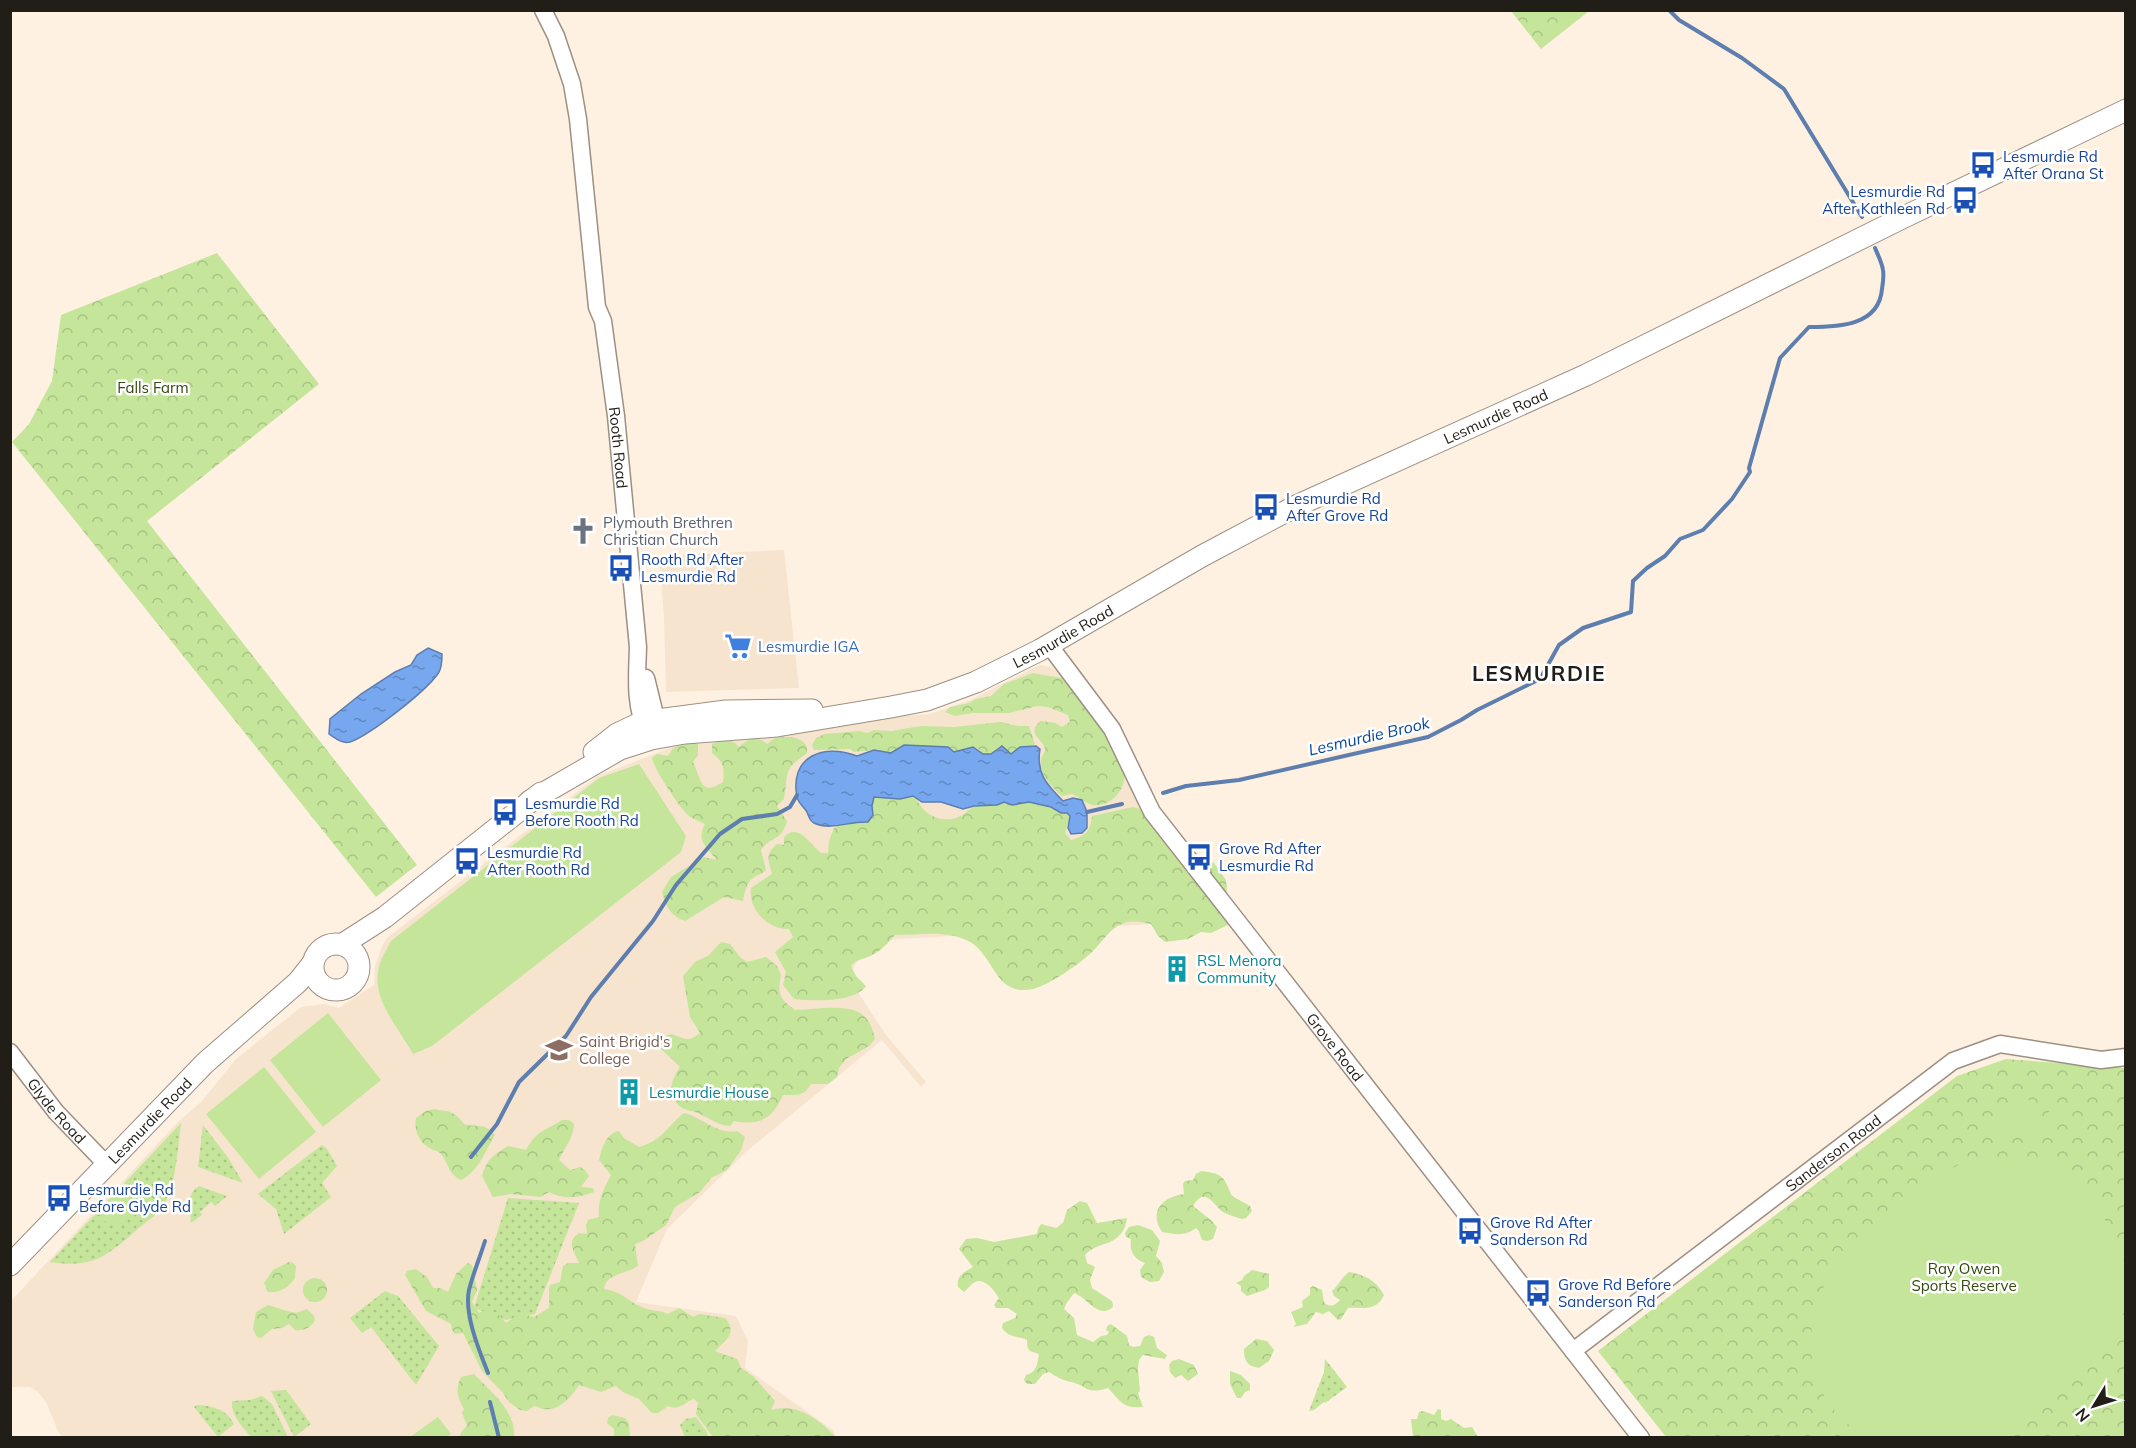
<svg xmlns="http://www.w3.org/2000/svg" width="2136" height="1448" font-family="Mulish,sans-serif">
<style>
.built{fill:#f6e4cf}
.grass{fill:url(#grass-dots)}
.forest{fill:url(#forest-crowns)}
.pitch{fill:#c4e59a}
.water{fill:url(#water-ripples);stroke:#5d7eae;stroke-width:1.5}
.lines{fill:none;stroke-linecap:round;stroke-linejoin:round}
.stream{stroke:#5d7eae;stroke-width:4}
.minor-casing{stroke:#9c9082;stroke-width:19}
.major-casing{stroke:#9c9082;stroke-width:23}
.minor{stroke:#fff;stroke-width:16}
.major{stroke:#fff;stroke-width:21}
.labels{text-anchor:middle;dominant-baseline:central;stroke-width:5;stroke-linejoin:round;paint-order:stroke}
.transit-label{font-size:15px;fill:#164399;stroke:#fff;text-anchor:start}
.park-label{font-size:15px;fill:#34490c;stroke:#fff}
.street-label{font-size:15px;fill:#211d17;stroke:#fff}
.worship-label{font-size:15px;fill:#5b616d;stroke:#fff;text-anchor:start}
.shop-label{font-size:15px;fill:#366cbe;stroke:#fff;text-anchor:start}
.culture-label{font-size:15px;fill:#0d838f;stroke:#fff;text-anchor:start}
.education-label{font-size:15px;fill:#785e54;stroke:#fff;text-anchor:start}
.water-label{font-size:16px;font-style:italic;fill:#074799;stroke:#fff}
.district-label{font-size:21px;font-weight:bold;letter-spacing:1.5px;fill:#211d17;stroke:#fff}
</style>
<defs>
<pattern id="grass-dots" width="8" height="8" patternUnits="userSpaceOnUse" patternTransform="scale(1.5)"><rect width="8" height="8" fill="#c4e59a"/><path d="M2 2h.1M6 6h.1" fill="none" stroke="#a8c484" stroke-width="1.8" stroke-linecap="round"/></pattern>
<pattern id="forest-crowns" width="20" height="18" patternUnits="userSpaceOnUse" patternTransform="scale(1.5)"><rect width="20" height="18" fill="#c4e59a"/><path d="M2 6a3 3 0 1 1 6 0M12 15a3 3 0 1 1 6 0" fill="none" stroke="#a8c484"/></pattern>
<pattern id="water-ripples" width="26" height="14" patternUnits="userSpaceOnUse" patternTransform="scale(1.5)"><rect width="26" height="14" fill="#77a8ef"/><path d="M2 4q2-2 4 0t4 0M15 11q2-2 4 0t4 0" fill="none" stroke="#6188c1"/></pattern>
</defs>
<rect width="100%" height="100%" fill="#fef1e2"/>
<path class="built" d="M784 550 799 688 666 692 664 617 659 556Z
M1040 665 1051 667 1061 675 1080 700 1095 706 1145 801 1152 924 884 940 856 963 848 977 886 1035 926 1082 921 1087 882 1040 747 1151 667 1229 636 1302 736 1316 748 1341 745 1368 833 1430 836 1437H62L58 1431 46 1402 38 1392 30 1387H11V1301L178 1122 202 1101 236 1059 301 1007 324 1004 339 1008 374 985 375 966 382 946 388 937 598 776 677 745 710 743 737 728 930 714 970 700Z"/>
<path class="grass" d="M181 1123C178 1147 176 1184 164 1205 160 1213 147 1221 140 1227 108 1255 95 1269 50 1262Z
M203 1125 229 1159 243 1183 198 1167Z
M322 1145 327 1149 337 1166 322 1183 331 1197 284 1234 276 1209 258 1194Z
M199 1186 227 1196 215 1206 211 1202 200 1212 202 1215 191 1223C190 1209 185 1195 199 1186Z
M508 1198 579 1203 535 1314 506 1320 474 1308Z
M385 1291 398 1296 439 1346 416 1385 371 1327 362 1333 350 1318Z
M1325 1359 1347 1387 1325 1403 1324 1402 1314 1410 1309 1411 1324 1372Z
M286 1390 311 1424 294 1437 271 1391Z
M262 1396 272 1404 288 1437H251C242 1426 231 1416 232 1401L250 1400Z
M197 1405C213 1406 226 1409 234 1424L218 1437 194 1407Z
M696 1417 707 1432 708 1437H685L680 1425 686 1419Z"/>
<path class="forest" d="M1511 11H1589L1541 49Z
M217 253 319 384 147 521 417 865 376 897 12 442 29 424 52 381 61 315Z
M1033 673 1066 679 1084 700 1083 704 1090 707 1118 747 1114 754C1137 769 1120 808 1093 805 1086 804 1079 797 1072 794L1062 796C1051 786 1039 775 1041 759 1042 755 1045 753 1045 749 1045 741 1024 733 1041 721L1055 723 1062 727 1070 722 1068 715 1048 707 1038 706 1009 713H972L955 716 945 712 950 707 969 703 976 699 991 696 1004 684Z
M1001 722 1018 726H1029L1035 744 1029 747H1020L1011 754 1002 746 997 748 993 754H983L977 748 954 752 948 747 904 745 891 753 874 750 854 752 850 749 814 750 812 745 816 738 824 734 860 731 867 733 874 730 892 731 921 726 954 727Z
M780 737C791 737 801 736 807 747V753C782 771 789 770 784 799L777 806 787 821C781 842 772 835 761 850L766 870C761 875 758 874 753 878 746 883 745 893 743 901L724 897 685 921C670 915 666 907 662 892L671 877 704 857 717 860C706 847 696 841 705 824 700 821 692 819 688 815 679 807 654 769 652 758L657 754 668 756 673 748 694 741 698 744V755L693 762C701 777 699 798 723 782 725 769 723 761 712 753V744L726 739 735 743 739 747C748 738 757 735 767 744L775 738Z
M877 796 900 799 903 797H916C922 815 943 825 961 816 966 813 971 807 976 806 982 804 989 806 994 805 997 805 1000 803 1003 803 1018 800 1050 803 1061 813L1064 812 1070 816 1065 833 1071 840C1086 836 1090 832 1092 816L1133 807 1143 810 1186 852 1206 857 1214 863 1226 880 1230 924 1211 933 1201 932 1188 939 1165 942 1158 936 1151 924C1143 922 1133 920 1124 923 1109 928 1102 943 1091 953 1078 965 1049 985 1033 989 996 997 995 959 972 943 949 929 920 935 895 935 888 943 879 953 868 957 860 960 857 959 851 966L856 976 866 986C854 1003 813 1001 794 999L783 985 786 972 775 952 793 937 789 929C768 930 748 909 751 888L772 874C768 859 765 854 777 844L784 845V837C798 822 810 844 821 853H828L829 841 834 828 843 823 868 822 873 812 872 800Z
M721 942 730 944 741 958 747 962 766 957 777 966 781 975C777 995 780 999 795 1010 814 1010 851 1002 865 1017 871 1023 873 1031 875 1039L869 1046 846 1059 839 1068 837 1077 828 1084H811C804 1097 796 1095 783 1095 772 1119 760 1126 734 1121L730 1126C717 1125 711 1119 700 1114 695 1111 687 1111 682 1108 667 1097 670 1080 680 1067L660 1048V1040C677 1024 681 1050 700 1033L690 1017 683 976 696 961 708 956Z
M2006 1059 2125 1068V1437H1666L1598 1351 1957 1076Z
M434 1109C450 1112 453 1110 464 1124 477 1128 485 1122 495 1135 485 1151 479 1171 461 1180 447 1173 449 1163 441 1154 438 1150 431 1150 428 1147 418 1141 414 1129 416 1118L426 1111Z
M684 1113C702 1117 717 1135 737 1131L745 1137 741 1150 727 1170 711 1178 700 1192 675 1207 666 1225 643 1241 635 1244 638 1266C627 1274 606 1273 604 1289 622 1291 628 1302 644 1308 652 1311 661 1310 668 1314L679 1308 693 1317 699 1314 725 1318C738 1333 726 1340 715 1351L737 1359 741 1368 754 1377 775 1401 771 1410C798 1403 818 1419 836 1437H713L696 1414 698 1403 694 1399C684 1402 680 1411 668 1406L658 1413H652L639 1399 623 1392 616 1386 601 1392 579 1385C572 1396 559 1412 543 1409 540 1409 538 1406 534 1406L527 1411 520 1410 509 1402 503 1393 482 1371 463 1333 455 1334 452 1330 451 1324 426 1311 405 1275 407 1271 416 1269 427 1277 433 1288H440L448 1292 456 1274 468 1263 472 1265 477 1290 472 1302 479 1313 487 1309C495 1312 500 1315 506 1323 519 1314 518 1313 534 1317L549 1308V1289L550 1285 560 1282 563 1266 568 1263H579C574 1251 566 1242 579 1233L587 1234 586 1225 588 1220 599 1217C597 1202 604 1188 611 1175L599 1160C602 1148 606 1133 619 1131L624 1138 639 1147C662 1141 667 1126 684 1113Z
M562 1120H569L574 1124C573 1139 565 1147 559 1160L570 1170 580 1167 585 1170 589 1176 581 1187 593 1188 594 1192C578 1198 565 1200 549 1192L540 1197 511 1194 493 1197 482 1176C486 1160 494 1154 508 1146L526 1150C537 1130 545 1131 562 1120Z
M1201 1171C1224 1174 1223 1176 1232 1196L1250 1206 1252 1211 1246 1218 1242 1219C1238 1218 1226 1214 1223 1212 1215 1207 1205 1184 1193 1206L1211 1220 1217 1227 1213 1239 1207 1241 1202 1240 1199 1231 1196 1228C1184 1237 1176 1234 1162 1232 1148 1211 1163 1197 1184 1194L1183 1184 1185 1181 1193 1180 1196 1174Z
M131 1192C145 1206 128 1216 116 1224L102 1221 101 1216 111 1197Z
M1080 1201 1087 1203 1097 1223 1127 1218C1123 1248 1098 1240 1085 1255L1087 1263 1095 1267 1090 1280 1092 1288 1112 1301 1113 1307C1098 1320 1087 1297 1074 1293L1066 1304 1064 1309 1074 1318 1077 1335 1093 1342 1101 1336 1107 1335 1109 1332 1106 1330 1107 1326 1111 1324 1127 1336 1129 1345 1133 1347 1140 1346 1144 1337 1149 1335 1154 1337 1157 1348 1167 1355 1165 1359 1143 1355 1139 1360 1138 1369 1140 1391 1138 1393 1143 1407C1122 1409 1121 1401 1108 1388 1085 1395 1089 1386 1071 1382 1062 1380 1057 1377 1049 1372L1043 1374 1035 1384H1027L1024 1380 1026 1375C1037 1372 1037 1365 1039 1354 1030 1351 1027 1352 1027 1340 1018 1336 1009 1338 1002 1328L1003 1323 1015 1318 1017 1314 1008 1308H996L994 1305 999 1298C995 1292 985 1277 975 1282 971 1284 968 1289 964 1292L958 1287C956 1275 965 1272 973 1267L959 1249 966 1239 977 1238 994 1242 1037 1234 1038 1229 1041 1224 1056 1228 1063 1223 1067 1210Z
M1138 1225 1152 1230 1160 1241 1156 1256 1162 1263 1164 1272 1159 1281 1150 1282 1141 1277 1140 1270 1145 1263C1134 1259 1129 1251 1131 1239L1126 1237 1125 1233 1129 1227Z
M289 1262 293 1263 296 1266 295 1278C288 1288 280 1293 268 1292L264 1283 273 1270Z
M1252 1270 1269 1274V1287L1265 1290 1247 1296 1241 1291V1286L1236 1283 1242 1280 1244 1276Z
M1349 1272C1365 1275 1376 1280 1384 1295 1376 1312 1363 1307 1348 1308L1341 1319 1338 1320 1329 1311 1323 1314 1316 1312 1307 1324 1293 1327 1296 1324 1291 1312 1303 1307 1302 1301 1310 1295V1288L1313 1286 1322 1290 1324 1302C1329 1308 1335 1306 1340 1300L1334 1296 1332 1291C1339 1285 1341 1278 1349 1272Z
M303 1290a12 12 0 1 1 24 0a12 12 0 1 1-24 0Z
M268 1305C278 1308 286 1311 296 1313L307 1309 314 1316 315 1320C311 1328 304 1331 295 1330L289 1324 282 1328 272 1329 261 1338 257 1337 253 1329 256 1312Z
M1256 1339 1267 1341 1274 1350 1269 1361 1259 1368C1247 1366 1244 1361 1244 1349Z
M1179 1359 1194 1365 1198 1374 1188 1381 1181 1375 1175 1378 1170 1372 1169 1365 1172 1361Z
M1230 1371 1241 1375 1250 1384V1390L1245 1392 1241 1398H1237L1230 1384Z
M474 1374C491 1392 516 1411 514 1437H461L460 1434 467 1425 462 1413 464 1409C457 1396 455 1390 461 1377Z
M1438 1409 1441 1410V1419L1446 1421 1451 1419 1464 1428 1472 1427 1478 1437H1413L1411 1419H1417L1419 1412 1423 1411 1434 1415Z
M612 1415 625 1418 629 1423 630 1437H614V1429L607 1423 608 1418Z"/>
<path class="pitch" d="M639 764 686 836 681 852 432 1046 413 1054C400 1030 373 1001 378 972 379 961 386 951 391 941L599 778Z
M328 1013 381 1080 323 1127 270 1060Z
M264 1067 316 1132 259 1179 206 1114Z
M2025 1095 2042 1117 2056 1106 2065 1118 2028 1147 2019 1135 2005 1146 1987 1124Z
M2021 1156 2062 1169 2085 1189 2114 1234 2124 1261 2126 1295 2123 1314 2108 1344 2086 1368 2048 1401 2000 1437H1861C1847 1423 1828 1407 1820 1388 1805 1353 1810 1315 1826 1282 1830 1275 1832 1268 1837 1262 1855 1239 1878 1221 1901 1203 1923 1184 1951 1164 1980 1159 1993 1156 2008 1157 2021 1156Z
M438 1417 451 1434 447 1437H410Z"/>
<path class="water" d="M428 648 442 654C442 659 442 667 439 672 428 690 370 735 350 742 342 744 335 738 329 734L330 719 361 694 395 672 411 665 417 655Z
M904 745 948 747 954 752 973 747 983 754H991L1002 746 1011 754 1020 747 1036 746 1040 749C1036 773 1046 784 1063 801L1073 798 1082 800 1087 812V828L1082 833 1071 834 1068 828 1070 816 1067 813H1061L1051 807 1029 802 1012 805 1004 802 997 805 974 806 963 809 941 802H922L913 796 900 799 874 797 872 806 873 815 868 822C848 821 832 831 814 823 809 820 809 817 807 812 804 807 798 803 797 797 789 756 824 743 857 756L874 750 891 753Z"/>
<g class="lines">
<path class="stream" d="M1669 10 1679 20 1742 58 1784 89 1862 217
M1163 793 1186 786 1239 780 1428 737 1461 720 1477 710 1540 679 1559 645 1583 628 1631 612 1633 581 1647 568 1665 556 1680 539 1703 530 1732 499 1750 472 1749 468 1780 358 1809 327C1838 327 1879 326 1882 289 1883 283 1884 276 1883 270 1882 263 1878 255 1875 248
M1087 812 1122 804
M471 1157 497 1124 519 1082 566 1036 591 997 653 921 676 885 720 834 742 819 777 814 790 807 797 795
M485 1241C480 1257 473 1274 469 1290 464 1314 479 1350 488 1373
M490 1402 499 1438"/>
<defs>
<g id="minor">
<path id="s1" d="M543 10 556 36 572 84 578 119 597 307 603 321 616 416 638 647C637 675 634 709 648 733"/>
<path id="s2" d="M1049 645 1112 729 1152 812 1641 1438"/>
<path d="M646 678 656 719 653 732"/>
<path id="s3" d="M10 1052 56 1112 107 1165"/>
<path id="s4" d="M1573 1351 1953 1061 2000 1044 2101 1060 2126 1057"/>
</g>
<g id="major">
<path d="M594 752 617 734 642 722 726 711 812 710"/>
<path id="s5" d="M530 801 620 749 651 739 685 733 777 726 891 707 927 700 976 682 1040 650 1202 556 1296 506 1586 375 1900 219 2126 110"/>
<circle cx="336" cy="967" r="23"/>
<path d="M343 944 385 917 541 793"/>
<path id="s6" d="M10 1265 205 1063 298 982 313 963"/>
</g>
</defs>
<use href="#minor" class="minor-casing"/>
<use href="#major" class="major-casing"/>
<use href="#minor" class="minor"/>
<use href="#major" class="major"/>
</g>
<defs>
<symbol id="bus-bare" viewBox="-9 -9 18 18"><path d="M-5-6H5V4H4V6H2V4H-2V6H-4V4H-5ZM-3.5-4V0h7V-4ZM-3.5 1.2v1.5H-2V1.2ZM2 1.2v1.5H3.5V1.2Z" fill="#1a4fb4" stroke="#fff" stroke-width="2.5" paint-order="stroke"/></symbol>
<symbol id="church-bare" viewBox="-9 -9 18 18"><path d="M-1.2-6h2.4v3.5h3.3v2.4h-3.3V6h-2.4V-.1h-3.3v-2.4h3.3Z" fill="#6b7280" stroke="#fff" stroke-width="2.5" paint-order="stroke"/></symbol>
<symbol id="supermarket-bare" viewBox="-9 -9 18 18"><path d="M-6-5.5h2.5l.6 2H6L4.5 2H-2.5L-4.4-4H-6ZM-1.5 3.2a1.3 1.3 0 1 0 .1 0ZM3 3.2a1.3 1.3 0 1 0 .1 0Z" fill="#3f7fe0" stroke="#fff" stroke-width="2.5" paint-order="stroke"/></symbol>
<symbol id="building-bare" viewBox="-9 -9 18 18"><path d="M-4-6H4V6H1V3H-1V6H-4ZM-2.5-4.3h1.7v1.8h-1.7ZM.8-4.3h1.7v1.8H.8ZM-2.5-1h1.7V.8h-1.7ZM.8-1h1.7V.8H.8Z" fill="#0f9aa8" stroke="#fff" stroke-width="2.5" paint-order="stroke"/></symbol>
<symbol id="school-bare" viewBox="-9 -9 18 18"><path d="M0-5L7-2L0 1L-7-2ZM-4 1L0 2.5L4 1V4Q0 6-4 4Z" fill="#8d6e63" stroke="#fff" stroke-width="2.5" paint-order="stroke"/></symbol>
</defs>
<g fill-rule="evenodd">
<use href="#bus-bare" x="1964" y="146" width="38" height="38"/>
<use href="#bus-bare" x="1946" y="181" width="38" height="38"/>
<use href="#bus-bare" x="1247" y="488" width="38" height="38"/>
<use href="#church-bare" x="564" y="512" width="38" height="38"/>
<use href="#bus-bare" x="602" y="549" width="38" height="38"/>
<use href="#supermarket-bare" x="719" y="627" width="38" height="38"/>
<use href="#bus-bare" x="486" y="793" width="38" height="38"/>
<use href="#bus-bare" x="1180" y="838" width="38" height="38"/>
<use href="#bus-bare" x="448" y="842" width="38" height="38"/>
<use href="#building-bare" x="1158" y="950" width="38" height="38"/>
<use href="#school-bare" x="540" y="1031" width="38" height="38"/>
<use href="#building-bare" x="610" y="1073" width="38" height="38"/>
<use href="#bus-bare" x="40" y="1179" width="38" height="38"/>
<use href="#bus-bare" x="1451" y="1212" width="38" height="38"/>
<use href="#bus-bare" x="1519" y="1274" width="38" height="38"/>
</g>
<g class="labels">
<g class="transit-label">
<text x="2003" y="156">Lesmurdie Rd<tspan x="2003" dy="17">After Orana St</tspan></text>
<text x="1945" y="191" text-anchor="end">Lesmurdie Rd<tspan x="1945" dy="17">After Kathleen Rd</tspan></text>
<text x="1286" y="498">Lesmurdie Rd<tspan x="1286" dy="17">After Grove Rd</tspan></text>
<text x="641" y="559">Rooth Rd After<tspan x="641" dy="17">Lesmurdie Rd</tspan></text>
<text x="525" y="803">Lesmurdie Rd<tspan x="525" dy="17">Before Rooth Rd</tspan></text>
<text x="1219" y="848">Grove Rd After<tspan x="1219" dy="17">Lesmurdie Rd</tspan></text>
<text x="487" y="852">Lesmurdie Rd<tspan x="487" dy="17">After Rooth Rd</tspan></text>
<text x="79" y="1189">Lesmurdie Rd<tspan x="79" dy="17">Before Glyde Rd</tspan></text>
<text x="1490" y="1222">Grove Rd After<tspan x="1490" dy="17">Sanderson Rd</tspan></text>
<text x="1558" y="1284">Grove Rd Before<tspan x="1558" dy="17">Sanderson Rd</tspan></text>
</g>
<g class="park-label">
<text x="153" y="387">Falls Farm</text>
<text x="1964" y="1268">Ray Owen<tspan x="1964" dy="17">Sports Reserve</tspan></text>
</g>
<g class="street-label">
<text stroke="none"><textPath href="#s5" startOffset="1052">Lesmurdie Road</textPath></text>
<text stroke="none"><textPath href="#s1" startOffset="447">Rooth Road</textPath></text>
<text stroke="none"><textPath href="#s5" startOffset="566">Lesmurdie Road</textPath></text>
<text stroke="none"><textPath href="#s2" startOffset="495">Grove Road</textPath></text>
<text stroke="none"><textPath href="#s3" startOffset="75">Glyde Road</textPath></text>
<text stroke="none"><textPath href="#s6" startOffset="201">Lesmurdie Road</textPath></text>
<text stroke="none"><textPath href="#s4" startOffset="327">Sanderson Road</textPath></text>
</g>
<g class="worship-label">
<text x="603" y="522">Plymouth Brethren<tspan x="603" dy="17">Christian Church</tspan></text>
</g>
<g class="shop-label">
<text x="758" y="646">Lesmurdie IGA</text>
</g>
<g class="culture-label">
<text x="1197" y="960">RSL Menora<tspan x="1197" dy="17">Community</tspan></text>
<text x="649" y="1092">Lesmurdie House</text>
</g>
<g class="education-label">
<text x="579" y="1041">Saint Brigid's<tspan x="579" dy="17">College</tspan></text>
</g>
<g class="water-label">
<text transform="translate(1369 736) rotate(-13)">Lesmurdie Brook</text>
</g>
<g class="district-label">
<text x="1539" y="673">LESMURDIE</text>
</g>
</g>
<rect width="2136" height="1448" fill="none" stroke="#211d17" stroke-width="24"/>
<g transform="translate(2094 1406) rotate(232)" stroke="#ffffff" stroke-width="4.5" paint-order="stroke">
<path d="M0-4.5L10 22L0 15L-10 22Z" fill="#211d17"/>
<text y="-9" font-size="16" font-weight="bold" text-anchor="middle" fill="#211d17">N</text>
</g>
</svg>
